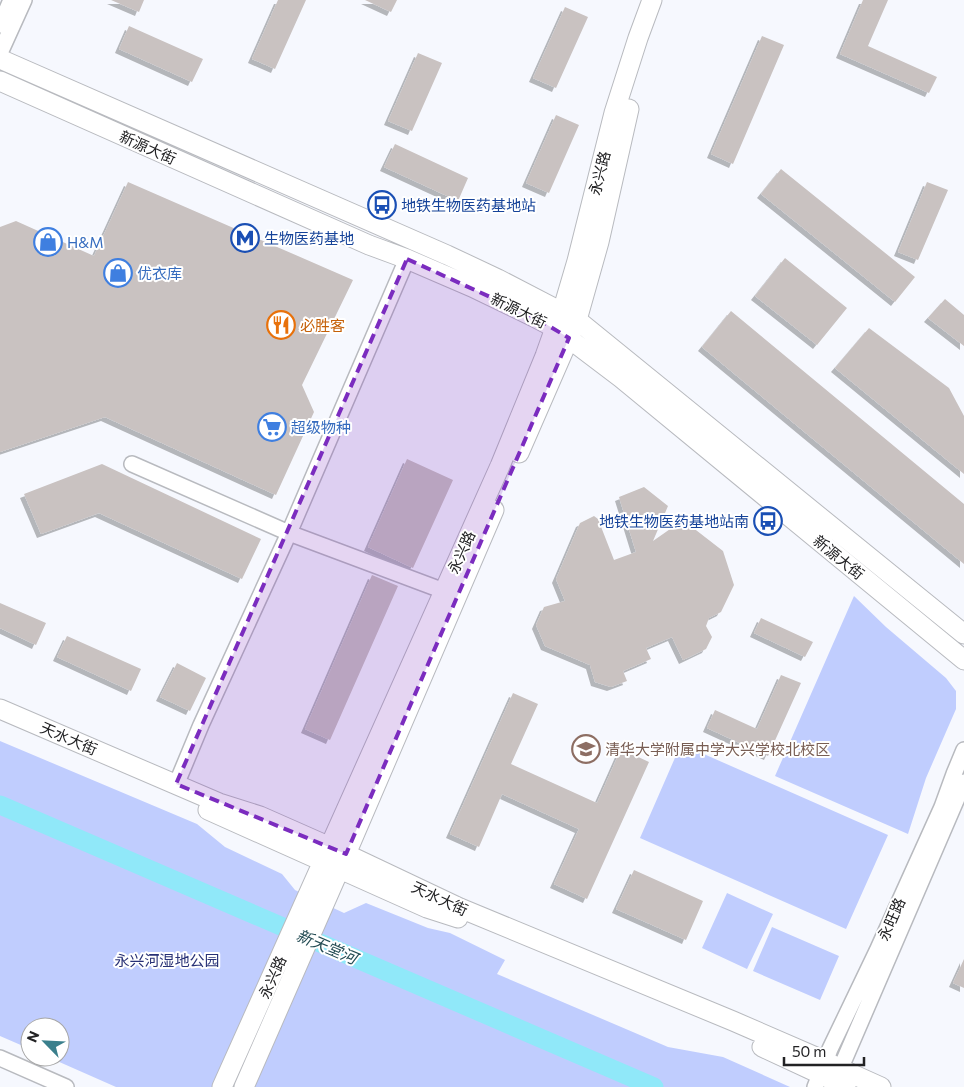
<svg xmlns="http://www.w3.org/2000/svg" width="964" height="1087" font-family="Commissioner,'Noto Sans SC',sans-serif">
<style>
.green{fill:#c0cdfe}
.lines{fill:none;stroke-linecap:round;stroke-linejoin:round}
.river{stroke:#90e8f9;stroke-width:19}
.building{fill:#c9c2c1;filter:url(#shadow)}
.minor-casing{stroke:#b8babf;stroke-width:18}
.major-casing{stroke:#b8babf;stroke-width:21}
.minor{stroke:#fff;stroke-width:15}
.major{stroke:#fff;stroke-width:19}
.marked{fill:#7b2cbf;fill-opacity:0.2;stroke:#7b2cbf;stroke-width:4;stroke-dasharray:10 6;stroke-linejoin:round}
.labels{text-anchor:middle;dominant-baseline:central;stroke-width:4;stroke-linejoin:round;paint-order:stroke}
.street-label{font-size:15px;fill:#222224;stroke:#fff}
.transit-label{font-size:15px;fill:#164399;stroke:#fff;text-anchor:start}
.shop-label{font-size:15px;fill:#366cbe;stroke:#fff;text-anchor:start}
.food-label{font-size:15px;fill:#c56008;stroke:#fff;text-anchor:start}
.education-label{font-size:15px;fill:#785e54;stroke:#fff;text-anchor:start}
.park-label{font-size:15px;fill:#283176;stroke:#fff}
.water-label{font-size:16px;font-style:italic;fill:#244c54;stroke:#fff}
</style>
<defs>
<filter id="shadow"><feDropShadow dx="-4" dy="4" stdDeviation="0" flood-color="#0004"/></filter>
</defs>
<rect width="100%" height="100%" fill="#f6f8fe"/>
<path class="green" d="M854 596 886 627 946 678 956 691V709L926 778 908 834 775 776Z
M0 741 197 824 225 847 282 874 295 890 344 913 366 903 428 928 450 933 505 960 497 974 668 1047 723 1057 790 1087H116L48 1057H60V1027H30V1049L0 1036Z
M681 744 888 835 846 929 640 838Z
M727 893 773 914 747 969 702 948Z
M772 927 839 956 820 1000 753 971Z"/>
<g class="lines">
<path class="river" d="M0 805 654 1087"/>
</g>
<path class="building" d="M111 0H144L139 12Z
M278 0H306L275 69 252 59Z
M365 0H397L391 12Z
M863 0H888L868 46 937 77 929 93 840 54Z
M565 7 588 17 556 88 533 78Z
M129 26 203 59 192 82 119 49Z
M762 36 784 45 733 164 711 154Z
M418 53 442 63 412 131 388 121Z
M556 115 579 125 549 193 526 183Z
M395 144 468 178 458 201 384 167Z
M781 169 915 277 895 302 761 194Z
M128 182 353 280 302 385 314 412 276 495 105 417 0 452V227L16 221 94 256Z
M927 182 948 190 918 260 898 252Z
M785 258 847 308 817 345 755 296Z
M945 299 964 315V346L928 318Z
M731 311 964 504V564L702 347Z
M869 328 949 388 964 416V474L835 368Z
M407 459 453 480 413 568 368 547Z
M102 464 261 539 242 579 99 513 41 534 24 494Z
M644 487 668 506 653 541 683 520 723 551 734 585 721 612 709 618 706 626 712 637 706 649 683 660 672 637 646 648 651 659 623 671 627 681 611 687 595 682 590 665 545 646 536 625 544 607 565 601 556 579 580 523 594 516 598 519 614 560 636 552 619 497Z
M372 575 398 586 330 740 305 729Z
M0 603 46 623 36 645 0 628Z
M761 618 813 642 805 657 754 633Z
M67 636 141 669 131 691 57 657Z
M177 663 206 678 190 711 160 697Z
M781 675 801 683 768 756 707 728 715 710 757 729Z
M513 693 538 704 511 764 597 803 621 749 649 762 587 899 554 884 579 829 502 794 479 847 450 834Z
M634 870 703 901 686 940 616 909Z
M964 959V988L953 983Z"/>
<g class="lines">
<defs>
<path id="minor" d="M0 25 11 0
M0 53 24 0
M132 464 289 533 444 591
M176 785 201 725 289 533 407 259
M0 1058 66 1087
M836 1079 964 782
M815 1087 830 1049 877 951 942 807 954 774 964 750"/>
<path id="major" d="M0 59 447 255 498 279 577 320 964 634
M0 81 369 245 407 259 472 287 534 317 555 328 621 378 964 660
M519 453 577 320 599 242 629 109
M0 709 219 803 260 816 346 854 460 908 733 1021 825 1061 841 1069 881 1087
M208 810 427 908 458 918
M762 1047 820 1074 846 1087
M222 1087 500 466 545 356 555 328 562 312 577 261 614 113 638 38 652 0
M244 1087 340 868 494 510"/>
</defs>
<use href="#minor" class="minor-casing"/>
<use href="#major" class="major-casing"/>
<use href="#minor" class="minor"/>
<use href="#major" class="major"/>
</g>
<path class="marked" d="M407 259 534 317 569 338 346 854 176 784Z"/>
<defs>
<symbol id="bus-ring" viewBox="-11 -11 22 22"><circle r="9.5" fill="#fff" stroke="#1a4fb4" stroke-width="1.5"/><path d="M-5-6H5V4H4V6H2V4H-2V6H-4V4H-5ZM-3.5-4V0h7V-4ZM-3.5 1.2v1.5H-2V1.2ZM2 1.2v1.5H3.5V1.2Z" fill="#1a4fb4"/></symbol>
<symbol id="metro-ring" viewBox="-11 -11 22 22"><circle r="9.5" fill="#fff" stroke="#1a4fb4" stroke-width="1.5"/><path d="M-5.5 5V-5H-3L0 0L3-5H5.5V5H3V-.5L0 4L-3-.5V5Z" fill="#1a4fb4"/></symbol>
<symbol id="shop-ring" viewBox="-11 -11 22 22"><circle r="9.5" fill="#fff" stroke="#3f7fe0" stroke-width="1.5"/><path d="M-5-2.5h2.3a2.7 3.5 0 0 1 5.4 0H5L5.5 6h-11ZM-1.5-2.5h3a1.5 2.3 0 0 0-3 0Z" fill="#3f7fe0"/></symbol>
<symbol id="restaurant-ring" viewBox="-11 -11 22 22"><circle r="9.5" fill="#fff" stroke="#e8710a" stroke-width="1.5"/><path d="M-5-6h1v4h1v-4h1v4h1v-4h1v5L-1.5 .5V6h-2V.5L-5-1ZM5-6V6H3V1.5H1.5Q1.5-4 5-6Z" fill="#e8710a"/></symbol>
<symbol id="supermarket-ring" viewBox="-11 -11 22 22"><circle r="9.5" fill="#fff" stroke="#3f7fe0" stroke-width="1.5"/><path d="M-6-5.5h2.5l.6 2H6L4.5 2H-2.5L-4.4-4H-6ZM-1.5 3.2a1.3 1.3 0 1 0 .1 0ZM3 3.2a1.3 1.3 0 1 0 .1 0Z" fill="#3f7fe0"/></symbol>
<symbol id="school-ring" viewBox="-11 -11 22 22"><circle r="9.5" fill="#fff" stroke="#8d6e63" stroke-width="1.5"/><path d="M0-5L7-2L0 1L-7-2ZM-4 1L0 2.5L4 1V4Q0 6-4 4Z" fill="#8d6e63"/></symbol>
</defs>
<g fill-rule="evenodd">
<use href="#bus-ring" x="366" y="189" width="32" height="32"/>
<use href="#metro-ring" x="229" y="222" width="32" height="32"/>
<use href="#shop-ring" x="32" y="226" width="32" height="32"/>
<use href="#shop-ring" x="102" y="257" width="32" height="32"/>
<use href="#restaurant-ring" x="265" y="309" width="32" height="32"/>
<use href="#supermarket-ring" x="256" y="411" width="32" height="32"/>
<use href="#bus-ring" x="752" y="505" width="32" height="32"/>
<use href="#school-ring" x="570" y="733" width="32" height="32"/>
</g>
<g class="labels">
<g class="street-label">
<text transform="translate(148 147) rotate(24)">新源大街</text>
<text transform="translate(599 173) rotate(-76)">永兴路</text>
<text transform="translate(519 310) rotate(26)">新源大街</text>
<text transform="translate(461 552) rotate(-66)">永兴路</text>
<text transform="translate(839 557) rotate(39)">新源大街</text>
<text transform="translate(69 738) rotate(23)">天水大街</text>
<text transform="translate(440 898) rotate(25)">天水大街</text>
<text transform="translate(891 919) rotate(-66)">永旺路</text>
<text transform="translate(272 977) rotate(-66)">永兴路</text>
</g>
<g class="transit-label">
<text x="401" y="205">地铁生物医药基地站</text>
<text x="264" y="238">生物医药基地</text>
<text x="749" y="521" text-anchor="end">地铁生物医药基地站南</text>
</g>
<g class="shop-label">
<text x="67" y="242">H&amp;M</text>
<text x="137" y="273">优衣库</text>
<text x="291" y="427">超级物种</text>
</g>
<g class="food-label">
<text x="300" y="325">必胜客</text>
</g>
<g class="education-label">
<text x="605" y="749">清华大学附属中学大兴学校北校区</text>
</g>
<g class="park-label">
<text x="167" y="960">永兴河湿地公园</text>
</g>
<g class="water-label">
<text transform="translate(327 946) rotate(23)">新天堂河</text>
</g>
</g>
<g transform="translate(45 1042) rotate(294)"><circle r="24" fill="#ffffff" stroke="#a7a7a7"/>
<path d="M0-4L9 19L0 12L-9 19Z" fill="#3a7f8c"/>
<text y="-8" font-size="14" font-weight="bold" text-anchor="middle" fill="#222224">N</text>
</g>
<path d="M784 1057v8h80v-8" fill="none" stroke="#222224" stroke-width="2.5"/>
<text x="792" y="1057" font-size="15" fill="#222224" stroke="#ffffff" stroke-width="4" paint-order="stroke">50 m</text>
</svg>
